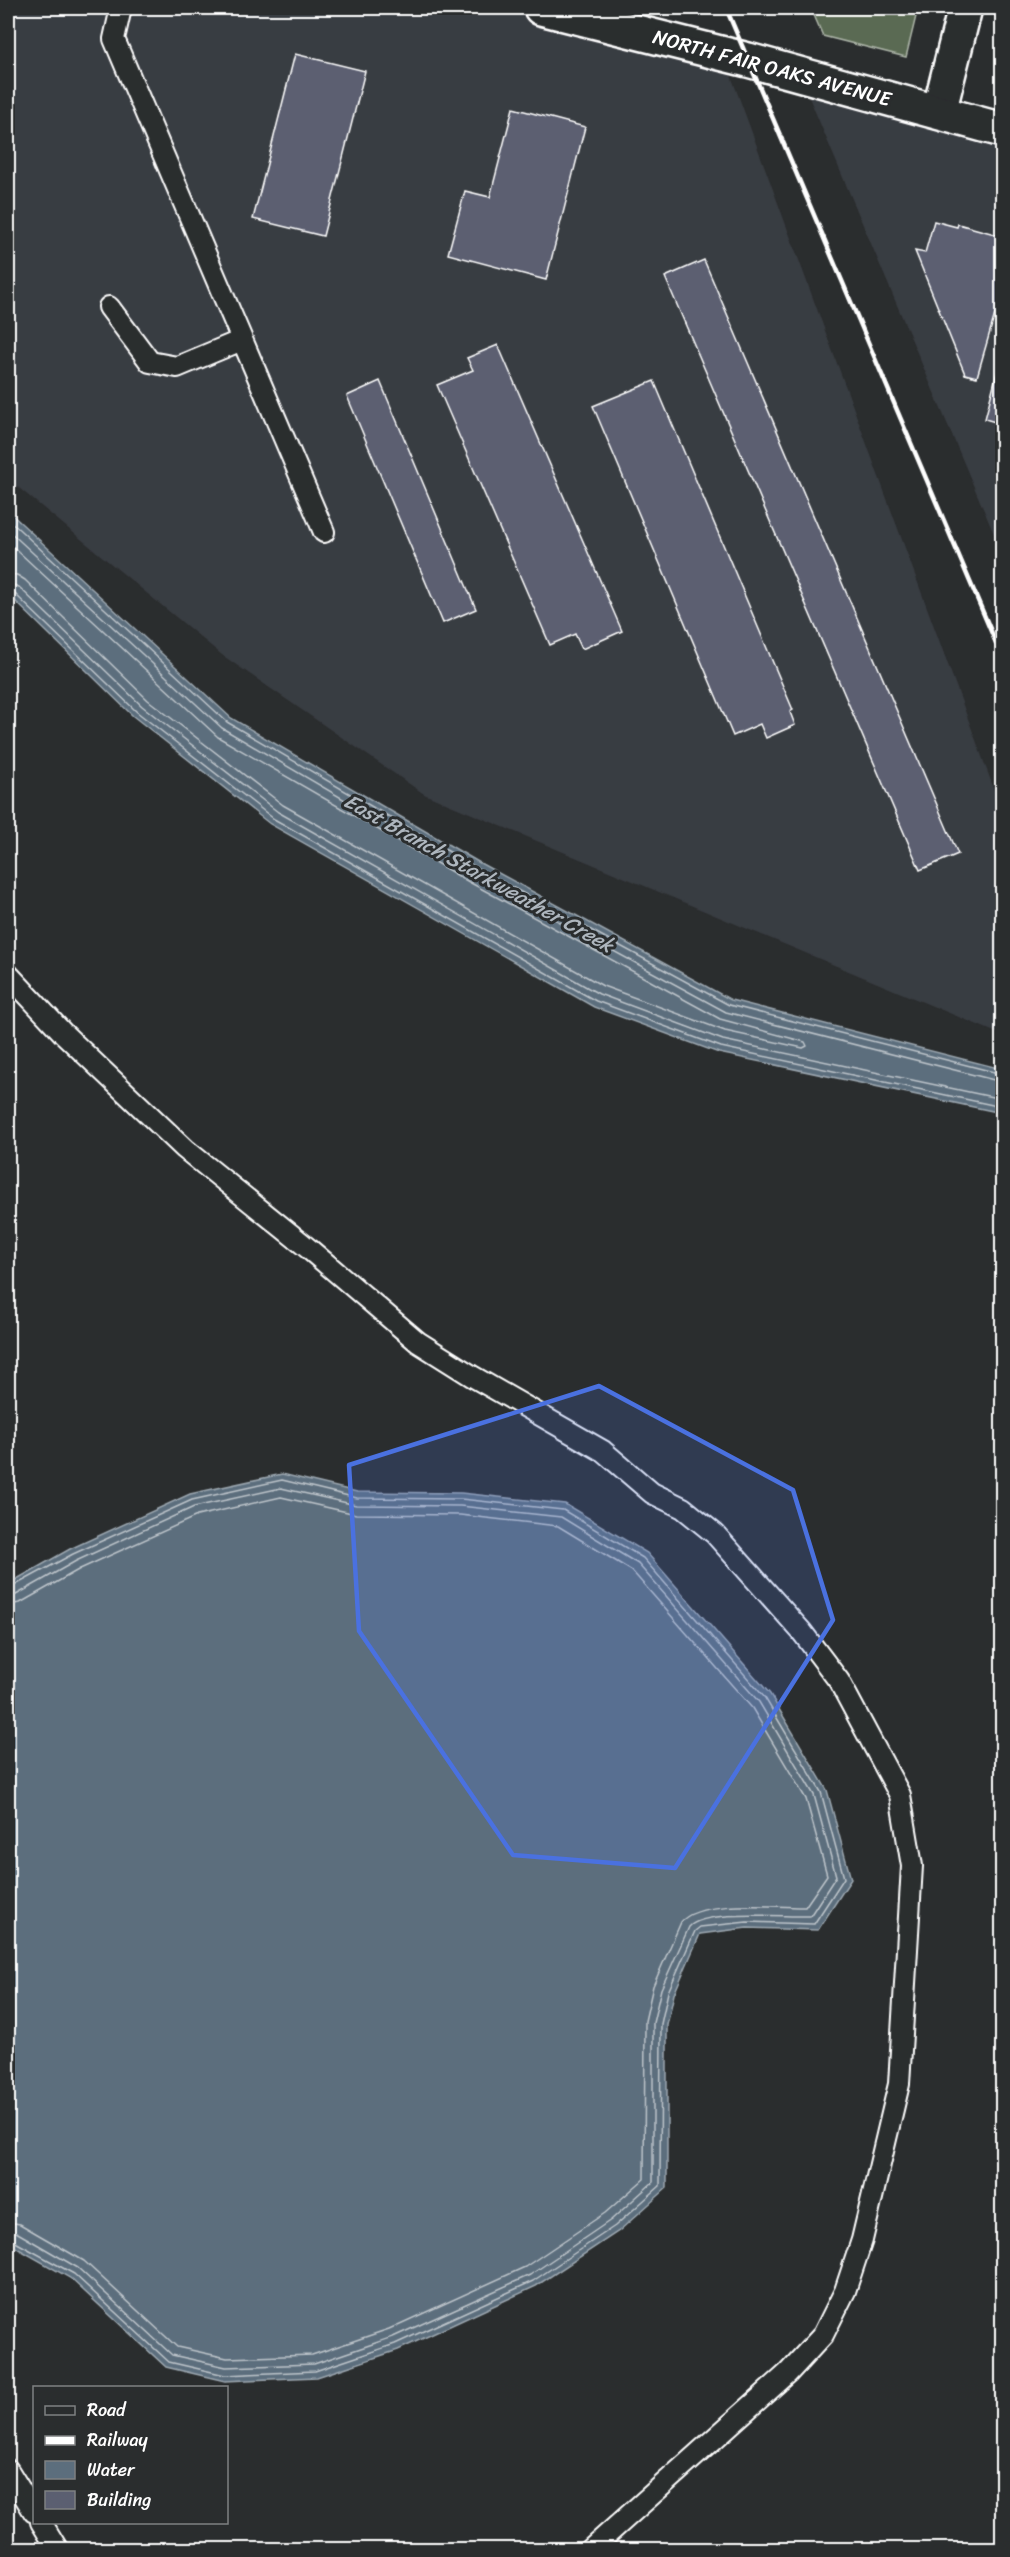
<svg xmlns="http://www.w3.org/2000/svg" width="1010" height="2557" font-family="Sriracha,sans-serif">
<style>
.built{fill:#393c42}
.green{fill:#5a6a52;stroke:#acb4a8;stroke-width:1.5}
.water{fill:#5c6e7d;stroke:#9da8b1;stroke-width:1.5}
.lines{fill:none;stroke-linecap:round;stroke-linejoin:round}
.shore{stroke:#bec5cb;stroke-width:1.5}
.building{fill:#5b5f71;stroke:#fff;stroke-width:1.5}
.service-casing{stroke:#fff;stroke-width:24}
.minor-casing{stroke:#fff;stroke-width:38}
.tertiary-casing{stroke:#fff;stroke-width:38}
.service{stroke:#2a2d2e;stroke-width:20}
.minor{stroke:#2a2d2e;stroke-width:33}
.tertiary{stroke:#2a2d2e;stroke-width:33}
.rail{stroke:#fff;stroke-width:4.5}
.marked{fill:#4a71e0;fill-opacity:0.2;stroke:#4a71e0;stroke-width:4.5;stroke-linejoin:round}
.labels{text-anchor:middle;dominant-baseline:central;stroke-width:6;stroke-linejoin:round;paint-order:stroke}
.street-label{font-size:20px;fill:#fff;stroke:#2a2d2e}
.water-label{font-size:21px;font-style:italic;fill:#aeb6be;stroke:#2a2d2e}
</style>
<rect width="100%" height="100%" fill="#2a2d2e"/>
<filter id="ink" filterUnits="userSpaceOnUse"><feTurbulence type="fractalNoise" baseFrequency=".0167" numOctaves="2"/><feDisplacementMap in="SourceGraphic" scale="12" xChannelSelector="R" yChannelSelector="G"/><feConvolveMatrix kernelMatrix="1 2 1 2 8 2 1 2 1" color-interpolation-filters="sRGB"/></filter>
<g filter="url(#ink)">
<path class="built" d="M8 8H541L723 54 1002 811V1035L424 794 222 655 8 479Z
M800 76 1002 130V553Z"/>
<path class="green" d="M811 8H918L906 57 823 36Z"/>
<path class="water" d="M8 511 231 718 480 863 731 1000 1002 1069V1113L719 1053 594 1007 270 824 133 716 8 594Z
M282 1474 357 1492 461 1493 565 1504 647 1553 770 1694 827 1790 851 1879 818 1930 747 1928 700 1934 674 1994 667 2025V2188L619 2231 536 2286 398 2350 317 2377 225 2381 166 2367 70 2278 8 2243V1584L70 1549 190 1494Z"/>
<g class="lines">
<path class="shore" d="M8 519 227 722 477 868 729 1005 1002 1074
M8 530 222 728 473 875 726 1012 1002 1082
M8 542 218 737 469 882 720 1019 805 1042 807 1046 803 1048 725 1031 603 986 283 805 148 700 25 580 17 575 8 574
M8 583 19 587 142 706 278 812 599 994 723 1040 1002 1099
M8 591 14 593 137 712 274 819 596 1001 721 1047 1002 1107
M8 1589 73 1554 192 1500 282 1480 357 1498 461 1499 563 1510 643 1558 765 1698 821 1792 844 1878 814 1924 747 1922 700 1927 695 1931 668 1992 661 2024 660 2186 615 2226 533 2281 395 2344 315 2371 225 2375 169 2362 74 2274 8 2238
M8 1596 16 1595 76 1561 194 1507 281 1488 356 1505 460 1506 561 1517 638 1564 759 1702 814 1795 836 1876 810 1916C785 1917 705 1909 689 1927L661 1989 653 2023V2182L611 2220 530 2275 393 2337 314 2364 226 2367 172 2355 78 2268 16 2232 8 2231
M8 1605 20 1603 80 1569 197 1516 281 1497 356 1514 460 1515 558 1526 632 1571 752 1708 806 1799 827 1875 805 1907C777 1907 699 1899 681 1922L653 1986 645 2021 644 2179 605 2213 525 2267 389 2329 312 2355 227 2358 177 2347 84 2261 20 2224 8 2222"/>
</g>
<path class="building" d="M295 54 365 71 323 236 253 219Z
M513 108 585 127 546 280 448 254 465 191 490 197Z
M934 221 957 227 958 224 1002 236V294L997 315 995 314 977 377 965 374 915 251 925 253Z
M704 260 958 854 920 870 665 277Z
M498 345 622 631 582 649 575 634 550 645 437 385 473 370 467 358Z
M1002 353V424L985 419Z
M380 381 476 609 443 623 347 396Z
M654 381 793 710 790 712 795 725 766 738 760 724 733 736 593 406Z"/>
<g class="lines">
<defs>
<path id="service" d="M121 8 114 39 324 532
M109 307 150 362 177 367 242 340
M8 974 63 1033 185 1149 309 1249 418 1342 472 1376 603 1451 652 1493 683 1508 715 1534 802 1632 839 1681 900 1795 912 1866 899 2084 862 2240 845 2291 823 2335 788 2373 590 2550
M8 2470 34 2512
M41 2522 58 2550"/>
<path id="minor" d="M939 112 965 8"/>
<path id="tertiary" d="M541 8 748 60 1002 130"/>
</defs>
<use href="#service" class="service-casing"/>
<use href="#minor" class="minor-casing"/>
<use href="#tertiary" class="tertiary-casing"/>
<use href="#service" class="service"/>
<use href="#minor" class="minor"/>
<use href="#tertiary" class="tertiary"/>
<path class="rail" d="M726 8 1002 657"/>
</g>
</g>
<path class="marked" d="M599 1386 793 1490 833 1620 675 1868 513 1855 359 1631 349 1465Z"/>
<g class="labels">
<g class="street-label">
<text transform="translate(772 68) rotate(15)">NORTH FAIR OAKS AVENUE</text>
</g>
<g class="water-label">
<text transform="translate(479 873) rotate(29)">East Branch Starkweather Creek</text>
</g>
</g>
<rect width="1010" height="2557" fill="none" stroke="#2a2d2e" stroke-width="30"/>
<rect x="15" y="15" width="980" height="2527" fill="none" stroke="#fff" stroke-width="2" filter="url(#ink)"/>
<rect x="33" y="2386" width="195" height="138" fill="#2a2d2e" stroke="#7f8182" stroke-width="1.5"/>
<rect x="45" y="2406" width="30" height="9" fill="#2a2d2e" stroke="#7f8182" stroke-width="1.5"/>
<text x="87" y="2416" font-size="18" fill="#ffffff">Road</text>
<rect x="45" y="2436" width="30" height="9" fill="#ffffff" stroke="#7f8182" stroke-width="1.5"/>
<text x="87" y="2446" font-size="18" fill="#ffffff">Railway</text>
<rect x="45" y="2461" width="30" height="18" fill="#5c6e7d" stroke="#7f8182" stroke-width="1.5"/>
<text x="87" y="2476" font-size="18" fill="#ffffff">Water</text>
<rect x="45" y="2491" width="30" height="18" fill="#5b5f71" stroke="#7f8182" stroke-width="1.5"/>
<text x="87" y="2506" font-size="18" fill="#ffffff">Building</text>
</svg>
